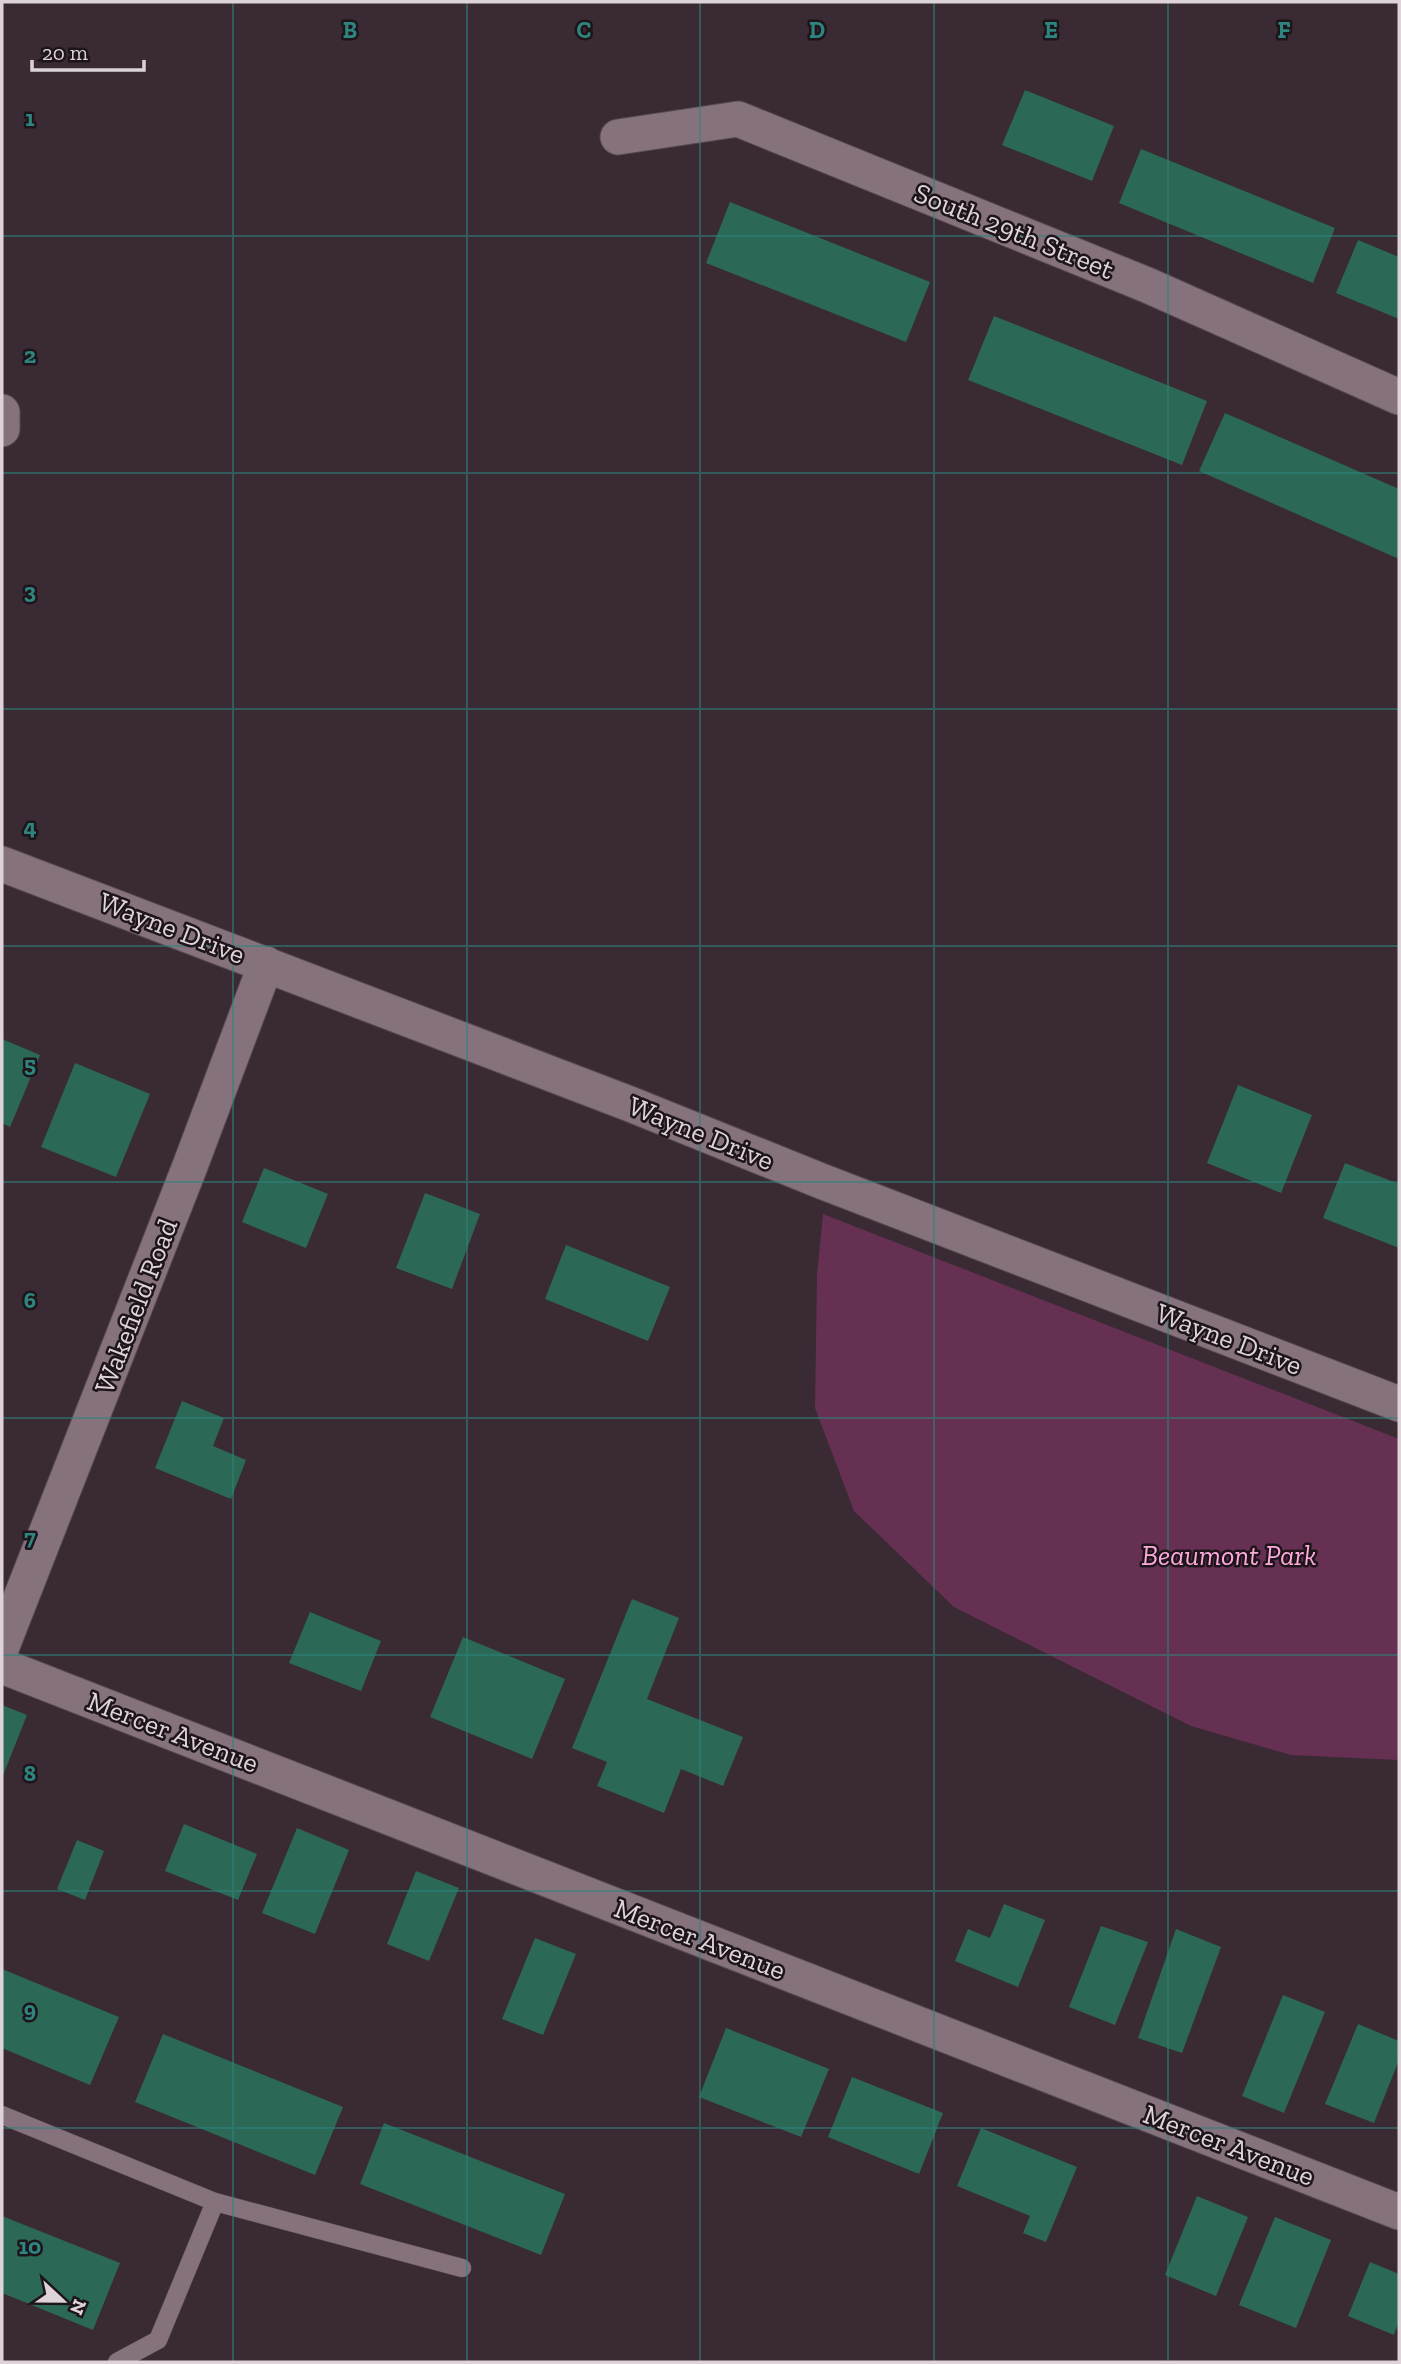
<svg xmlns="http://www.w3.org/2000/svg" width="1401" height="2364" font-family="'Zilla Slab',serif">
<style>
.green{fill:#663053}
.building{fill:#2b6856}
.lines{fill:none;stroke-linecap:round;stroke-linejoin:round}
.lane-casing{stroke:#564950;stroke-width:19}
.street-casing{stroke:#564950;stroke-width:37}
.lane{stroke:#85727d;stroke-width:18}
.street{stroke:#85727d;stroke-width:35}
.grid{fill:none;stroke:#2e847e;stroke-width:2;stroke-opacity:0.55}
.labels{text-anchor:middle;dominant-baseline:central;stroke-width:5;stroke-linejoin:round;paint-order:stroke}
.street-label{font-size:28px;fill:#ded3d9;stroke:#1d151a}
.park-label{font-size:28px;font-style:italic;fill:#fda9dc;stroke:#1d151a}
.grid-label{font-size:23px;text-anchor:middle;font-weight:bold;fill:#2e847e;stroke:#1d151a;stroke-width:5;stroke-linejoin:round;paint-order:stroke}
</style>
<rect width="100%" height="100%" fill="#3a2a34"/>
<path class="green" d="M823 1214 1399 1439V1760L1291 1755 1191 1726 954 1607 854 1511 815 1408 817 1275Z"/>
<path class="building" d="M1025 90 1114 126 1092 181 1002 145Z
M1141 149 1335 228 1313 283 1119 203Z
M730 202 930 282 906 342 706 263Z
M1358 240 1399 257V319L1336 293Z
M994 316 1207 401 1182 465 968 380Z
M1225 413 1399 489V559L1199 471Z
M2 1039 40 1055 10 1127 2 1123Z
M75 1063 150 1094 116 1177 41 1147Z
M1238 1085 1312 1115 1281 1193 1207 1163Z
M1345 1163 1399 1184V1248L1323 1218Z
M264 1168 328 1194 306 1248 242 1222Z
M425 1193 480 1214 452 1289 396 1268Z
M566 1245 670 1287 648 1341 545 1299Z
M182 1401 224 1418 213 1446 246 1460 231 1499 155 1468Z
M632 1599 679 1618 647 1699 743 1737 723 1786 681 1769 664 1813 597 1786 607 1762 572 1748Z
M310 1612 381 1641 361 1691 289 1663Z
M463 1637 565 1679 532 1759 430 1717Z
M2 1705 27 1715 2 1778Z
M184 1824 257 1854 238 1900 165 1871Z
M297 1828 349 1850 315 1934 262 1913Z
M77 1840 104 1851 85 1900 57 1889Z
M416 1871 459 1888 429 1961 387 1944Z
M1004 1904 1045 1920 1018 1987 955 1961 968 1929 990 1938Z
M1101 1926 1148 1942 1115 2025 1069 2007Z
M1176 1929 1221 1947 1182 2053 1138 2038Z
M535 1938 576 1954 543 2035 502 2019Z
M2 1969 119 2017 90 2085 2 2048Z
M1283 1995 1325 2012 1284 2113 1242 2096Z
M1358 2024 1399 2041V2060L1374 2123 1325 2104Z
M726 2028 829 2069 801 2137 699 2097Z
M163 2034 343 2107 315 2175 135 2102Z
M852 2077 943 2113 919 2174 828 2137Z
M384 2123 565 2194 541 2255 360 2184Z
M981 2128 1077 2167 1046 2242 1023 2233 1030 2216 957 2186Z
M1197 2196 1248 2217 1216 2296 1165 2275Z
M2 2216 120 2263 93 2330 2 2293Z
M1275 2217 1331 2240 1296 2328 1239 2305Z
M1370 2262 1399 2274V2321L1394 2335 1348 2316Z"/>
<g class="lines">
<defs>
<path id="lane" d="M2 2115 215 2202 462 2268
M117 2362 158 2340 215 2202"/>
<path id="street" d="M618 137 738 119 1147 285 1399 397
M2 412V429
M2 864 630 1104 821 1181 1399 1404
M2 1646 190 1166 266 964
M2 1666 1399 2212"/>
</defs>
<use href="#lane" class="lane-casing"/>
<use href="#street" class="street-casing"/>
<use href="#lane" class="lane"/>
<use href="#street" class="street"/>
</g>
<path class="grid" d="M233 2V2362M467 2V2362M700 2V2362M934 2V2362M1168 2V2362M2 236H1399M2 473H1399M2 709H1399M2 946H1399M2 1182H1399M2 1418H1399M2 1655H1399M2 1891H1399M2 2128H1399"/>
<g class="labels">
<g class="street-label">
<text transform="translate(1014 231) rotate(22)">South 29th Street</text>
<text transform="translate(172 928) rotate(21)">Wayne Drive</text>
<text transform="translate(701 1133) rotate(22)">Wayne Drive</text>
<text transform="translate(136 1306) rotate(-69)">Wakefield Road</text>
<text transform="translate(1229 1339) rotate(21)">Wayne Drive</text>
<text transform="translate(173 1732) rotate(21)">Mercer Avenue</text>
<text transform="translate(700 1939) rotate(21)">Mercer Avenue</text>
<text transform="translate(1229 2145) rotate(21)">Mercer Avenue</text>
</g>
<g class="park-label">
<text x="1229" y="1555">Beaumont Park</text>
</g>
</g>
<g class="grid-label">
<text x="350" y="38">B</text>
<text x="584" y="38">C</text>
<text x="817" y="38">D</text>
<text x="1051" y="38">E</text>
<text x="1284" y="38">F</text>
<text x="30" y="126">1</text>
<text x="30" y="363">2</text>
<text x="30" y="599">3</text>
<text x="30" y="835">4</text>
<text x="30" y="1072">5</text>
<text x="30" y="1308">6</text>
<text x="30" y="1545">7</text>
<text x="30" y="1781">8</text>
<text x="30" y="2017">9</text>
<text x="30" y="2254">10</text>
</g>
<rect width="1401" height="2364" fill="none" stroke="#ded3d9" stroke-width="7"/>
<g transform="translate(63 2301) rotate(112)" stroke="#1d151a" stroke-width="5" paint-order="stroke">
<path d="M0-5L12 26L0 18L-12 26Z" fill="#ded3d9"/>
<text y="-10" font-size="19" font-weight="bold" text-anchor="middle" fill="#ded3d9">N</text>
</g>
<path d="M32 60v10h112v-10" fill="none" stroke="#ded3d9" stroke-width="3.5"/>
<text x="42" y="60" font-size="21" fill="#ded3d9" stroke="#1d151a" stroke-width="5" paint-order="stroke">20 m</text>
</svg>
